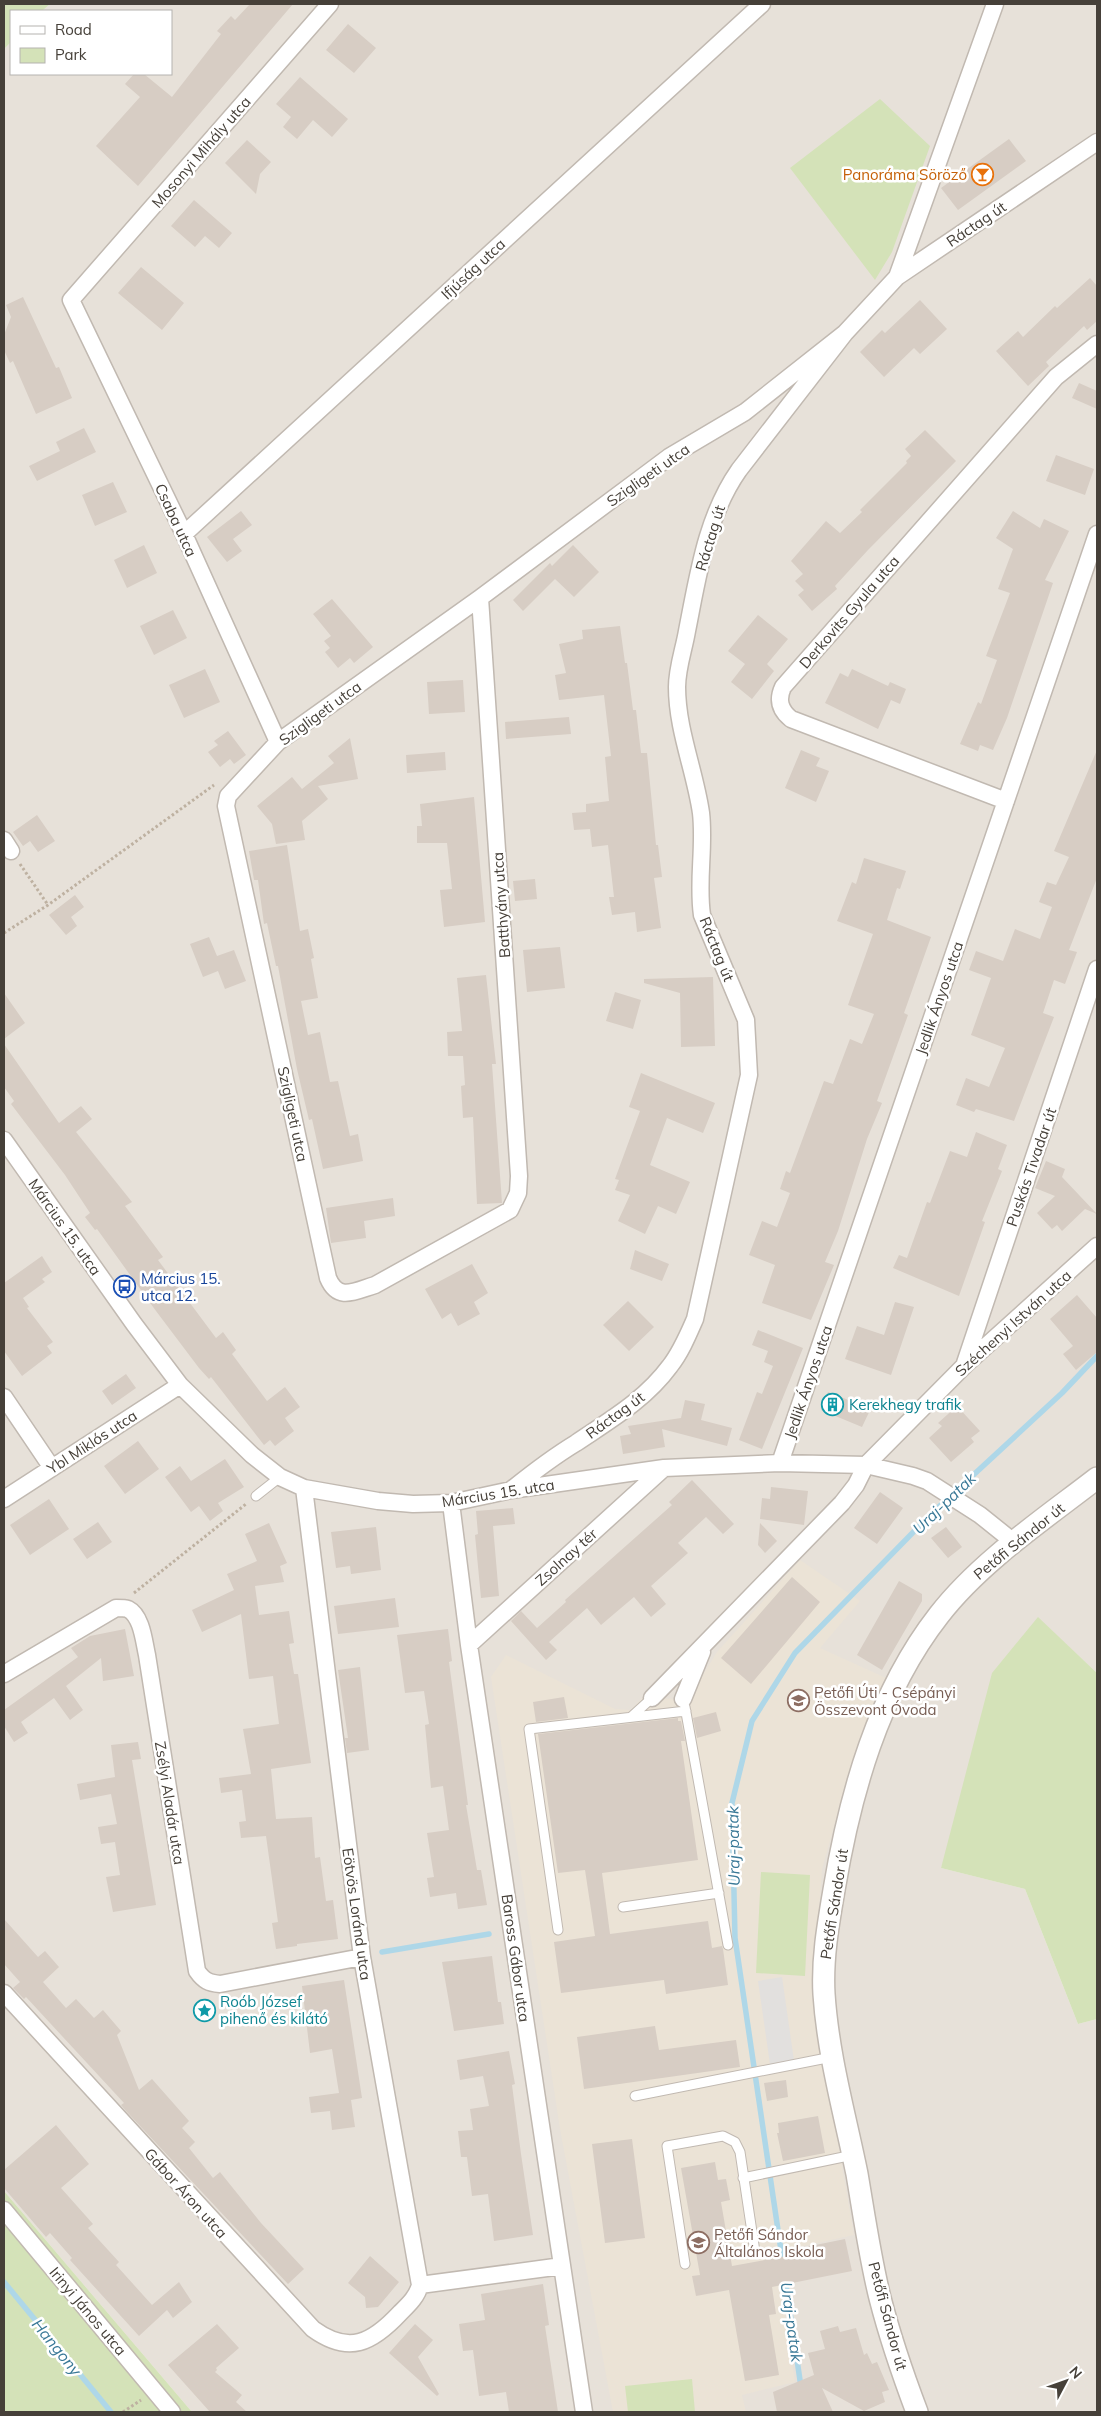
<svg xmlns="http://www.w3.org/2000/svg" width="1101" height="2416" font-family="Mulish,sans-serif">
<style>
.residential{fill:#e7e1d9}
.education{fill:#ebe3d6}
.green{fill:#d4e2b8}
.parking{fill:#e2e0de}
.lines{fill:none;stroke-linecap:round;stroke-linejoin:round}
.stream{stroke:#aed7e8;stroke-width:5.5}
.building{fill:#d7cdc4}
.service-casing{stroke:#c1b9b1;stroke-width:11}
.minor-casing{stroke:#c1b9b1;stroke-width:19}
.tertiary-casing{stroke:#c1b9b1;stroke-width:24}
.path{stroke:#beb1a1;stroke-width:3;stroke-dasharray:2.5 2.5;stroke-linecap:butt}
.service{stroke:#fff;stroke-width:9}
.minor{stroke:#fff;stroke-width:16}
.tertiary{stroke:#fff;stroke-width:21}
.labels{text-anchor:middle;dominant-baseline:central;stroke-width:5;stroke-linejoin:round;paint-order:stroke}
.street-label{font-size:15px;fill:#464039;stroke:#fff}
.food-label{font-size:15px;fill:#c56008;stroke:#fff;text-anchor:end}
.transit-label{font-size:15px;fill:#164399;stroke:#fff;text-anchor:start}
.culture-label{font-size:15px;fill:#0d838f;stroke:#fff;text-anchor:start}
.education-label{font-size:15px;fill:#785e54;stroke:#fff;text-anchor:start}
.water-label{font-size:16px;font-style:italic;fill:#3a7997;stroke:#fff}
</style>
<rect width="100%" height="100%" fill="#f3f0ea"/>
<path class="residential" d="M50 4H1097V1673L1038 1618 941 1868 1025 1889 1078 2024 1097 2019V2412H192L4 2191V49L11 42V74H171V11H42Z"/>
<path class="education" d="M800 1560 860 1601 820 1648 886 1678 849 1773 822 1869 814 1981V2006L854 2235 775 2252 795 2382 742 2395 746 2412H613L560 2129 491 1677 506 1655 615 1709 631 1710 642 1698 683 1699 699 1681 717 1652Z"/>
<path class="green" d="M4 4H50L42 11H11V42L4 49Z
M880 99 930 146 892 252 875 280 790 168Z
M1038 1617 1097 1673V2019L1078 2024 1025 1889 941 1868 992 1673Z
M761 1872 810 1875 805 1976 756 1973Z
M4 2191 192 2412H4Z
M692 2379 695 2412H628L625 2386Z"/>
<path class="parking" d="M782 1977 794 2061 770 2064 758 1981Z"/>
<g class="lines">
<path class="stream" d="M382 1952 489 1934
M783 2264 735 1938 732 1803 752 1721 795 1653 931 1514 1062 1393 1097 1356
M785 2278 801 2387
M4 2282 111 2412"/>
</g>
<path class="building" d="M250 4H293L138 186 96 146 140 97 125 84 134 74H144L172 97 221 34 217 31 231 16 235 20Z
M348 24 376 48 354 73 326 50Z
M300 77 348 119 332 137 313 120 297 139 283 127 291 117 276 104Z
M1009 139 1026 161 958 210 941 188Z
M247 140 271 162 260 174 256 194 225 163Z
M194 200 232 233 219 248 205 236 195 247 171 226Z
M141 267 184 303 162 330 118 293Z
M1090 278 1097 286V321L1087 330 1084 326 1046 362 1049 366 1028 386 996 351 1018 331 1023 337 1055 306 1057 308Z
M23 297 56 368 59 367 72 398 36 414 13 361 10 363 4 350V335L11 317 6 305Z
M920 300 947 329 920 354 914 348 884 377 860 352 882 330 885 333Z
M1079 383 1097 391V409L1072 398Z
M84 428 96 452 37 481 29 466 60 451 56 442Z
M925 430 956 461 868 550 835 586 837 589 812 611 798 595 804 590 795 581 803 574 791 561 826 521 840 533 862 512 860 510 907 463 906 461 911 456 905 449Z
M1056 455 1094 469 1085 495 1046 481Z
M113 482 127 512 95 526 82 495Z
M241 511 252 525 233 539 242 551 227 562 207 537Z
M1013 511 1040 528 1044 519 1069 531 1045 580 1053 583 1007 718 993 750 980 745 978 751 960 744 978 702 981 704 997 660 986 656 1010 593 998 589 1013 549 996 538Z
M144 545 157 573 127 588 114 560Z
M573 545 599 572 574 597 555 579 523 611 513 600 550 563 552 566Z
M332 599 373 647 354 663 350 658 338 668 325 652 330 648 324 641 331 636 313 614Z
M173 610 187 638 154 655 140 626Z
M758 615 788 639 767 664 774 671 752 699 731 682 745 664 728 651Z
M620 626 625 663H627L633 710H636L641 753H647L656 845H658L662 877 654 878 661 928 637 932 635 912 612 915 609 897H614L608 845 592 847 590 829 574 830 572 813 586 812V804L609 801 605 757 611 756 604 695 559 700 555 675 566 673 559 644 583 639 582 630Z
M205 669 220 702 184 718 169 685Z
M852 669 888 686 890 682 906 689 900 704 891 700 878 729 825 703 840 673 848 677Z
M463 680 465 712 429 714 427 682Z
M569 717 571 734 506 739 505 722Z
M228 731 246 755 234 764 230 759 220 767 208 752 218 745 214 741Z
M350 738 358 779 318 786 328 799 302 821 305 840 276 844 272 824 257 806 292 777 302 789 334 763 328 756Z
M801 750 820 758 816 766 829 771 816 802 785 788Z
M1097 750V878L1069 950 1077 952 1065 984 1054 980 1043 1013 1054 1017 1014 1121 976 1109 974 1112 956 1105 966 1078 989 1087 1005 1048 971 1035 991 978 969 970 976 951 1003 961 1015 929 1040 939 1052 907 1039 902 1047 882 1056 885 1069 857 1054 851Z
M445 752 446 770 407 773 406 755Z
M474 797 485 922 444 927 440 890 452 889 447 843H417V826H422L420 804Z
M37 815 55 841 38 852 30 841 23 846 13 832Z
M287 845 300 931 308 929 314 958 311 959 318 998 301 1001 308 1035 320 1032 330 1082 338 1081 350 1136 358 1134 363 1161 323 1169 312 1119 309 1120 297 1069 278 966H276L267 923 264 924 258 880H254L249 851Z
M864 858 906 871 900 889 897 888 887 920 931 937 904 1013 908 1015 877 1101 882 1103 867 1139 838 1231 825 1262 834 1265 811 1320 762 1303 775 1265 749 1255 762 1221 777 1227 790 1193 780 1189 786 1171 790 1173 824 1081 833 1084 850 1039 862 1044 874 1014 848 1005 873 934 837 921 852 882 856 884Z
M535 879 537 899 515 901 513 881Z
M75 895 84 907 71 917 77 926 66 935 49 915Z
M209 937 217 956 234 950 246 981 225 989 218 971 203 977 190 944Z
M560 947 565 988 527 992 523 950Z
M486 975 496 1064H492L502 1203 477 1204 473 1117 463 1118 461 1086 465 1085 463 1056H448L447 1032 462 1031 457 978Z
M713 977 715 1046 681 1047 680 993 644 983V979Z
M615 992 641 1000 633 1029 606 1021Z
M4 993 25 1023 4 1039Z
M4 1044 59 1123 81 1106 92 1119 76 1132 132 1202 125 1206 163 1257 158 1260 216 1338 223 1332 236 1350 232 1354 267 1401 285 1387 300 1407 285 1418 294 1431 275 1446 270 1440 264 1445 211 1377 209 1379 199 1368 156 1311 97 1229 95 1230 85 1217 90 1213 65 1175 11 1104 14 1101 4 1087Z
M641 1073 715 1103 703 1133 667 1118 650 1165 690 1182 676 1214 658 1206 645 1234 618 1221 630 1195 615 1190 619 1180 615 1179 640 1111 629 1107Z
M976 1132 1007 1145 998 1169 1002 1171 982 1221 985 1222 959 1296 893 1268 899 1255 907 1258 927 1202 930 1203 950 1151 967 1157Z
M1046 1161 1065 1169 1062 1177 1097 1214 1085 1209 1062 1231 1057 1225 1052 1229 1037 1213 1055 1196 1035 1188Z
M393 1198 395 1216 364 1221 366 1238 331 1243 326 1208Z
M635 1250 669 1264 662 1281 630 1269Z
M42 1256 52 1272 42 1279 45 1282 23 1298 29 1307 27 1308 53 1342 47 1346 52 1353 22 1376 4 1351V1283Z
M472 1264 488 1293 474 1302 480 1314 458 1326 451 1313 442 1319 425 1289Z
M1077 1295 1097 1318V1352L1076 1370 1063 1354 1073 1346 1050 1319Z
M628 1301 654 1327 629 1351 603 1325Z
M895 1302 914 1307 891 1375 845 1359 857 1326 884 1335Z
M758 1330 803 1348 762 1449 739 1440 757 1392 762 1394 773 1366 764 1362 768 1351 752 1345Z
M126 1374 136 1388 112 1405 102 1391Z
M828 1392 851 1401 853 1398 872 1406 862 1427 821 1410Z
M685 1400 705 1404 701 1420 732 1428 727 1446 662 1429 665 1447 623 1454 620 1436 631 1434 628 1426 681 1418Z
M957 1406 980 1431 971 1438 974 1442 951 1462 929 1438 942 1426 938 1423Z
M138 1441 159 1469 125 1494 104 1466Z
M225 1459 244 1487 218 1503 223 1511 210 1521 199 1506 191 1512 165 1477 180 1466 191 1481Z
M692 1480 734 1524 723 1534 706 1517 678 1543 688 1553 651 1586 666 1604 651 1617 634 1597 601 1625 587 1608 549 1642 557 1650 546 1660 511 1621 521 1611 537 1628 566 1602 565 1600 672 1505 669 1502Z
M771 1487 808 1491 804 1525 760 1519 762 1498 770 1499Z
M880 1492 903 1508 877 1544 854 1528Z
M49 1499 69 1529 30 1555 10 1525Z
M513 1508 515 1524 493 1526 499 1596 481 1598 475 1535 478 1534 476 1511Z
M98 1522 112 1542 87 1559 73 1539Z
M269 1523 287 1563 280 1566 284 1582 255 1586 259 1615 289 1611 294 1643 289 1644 294 1674H298L311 1763 271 1769 276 1819 312 1817 315 1858 320 1857 326 1901 333 1900 338 1939 297 1944V1946L276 1949 272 1923 278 1922 266 1836 241 1838 239 1822 246 1821 242 1790 221 1793 219 1778 251 1774 243 1729 279 1724 273 1676 249 1679 241 1614 202 1632 192 1610 234 1590 227 1574 257 1561 245 1534Z
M760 1523 777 1541 765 1553 758 1545Z
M376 1527 381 1570 351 1574 350 1566 336 1568 331 1532Z
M946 1527 962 1547 948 1558 931 1538Z
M792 1577 820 1602 751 1684 721 1658Z
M899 1581 922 1594V1601L882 1670 857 1655Z
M395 1598 399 1627 338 1634 334 1606Z
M125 1629 134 1676 103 1681 101 1658 66 1686 83 1710 70 1720 54 1698 21 1722 28 1733 14 1742 4 1726V1710L78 1657 71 1648 90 1636Z
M448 1629 452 1661 449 1662 468 1805H466L477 1870H481L487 1905 458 1909 456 1893 430 1897 427 1878 434 1877 427 1833 449 1830 443 1786 431 1788 425 1725 429 1724 424 1691 405 1693 397 1635Z
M360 1667 369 1750 347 1753 345 1738H348L338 1670Z
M564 1697 568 1718 536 1722 533 1702Z
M716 1712 721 1731 697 1738 693 1718Z
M678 1718V1721H681L685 1741H681L698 1860 602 1873 610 1934 708 1921 712 1948 722 1946 723 1949 728 1985 666 1994 664 1980 561 1993 554 1942 595 1936 585 1870 558 1873 538 1734Z
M138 1742 141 1759 132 1760 156 1905 113 1912 106 1877 120 1875 115 1842 101 1844 98 1827 117 1824 111 1794 80 1800 77 1784 115 1777 111 1745Z
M4 1919 38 1957 45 1951 59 1967 43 1982 66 2008 76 1999 94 2018 103 2010 121 2031 117 2035 139 2090 152 2079 189 2121 182 2128 195 2142 189 2148 213 2178 220 2172 261 2223 304 2269 288 2284 126 2111 121 2105 124 2103 62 2036 26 1997 24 1999 13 1988 20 1982 4 1964Z
M492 1956 498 2002H501L504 2024 454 2031 442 1962Z
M344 1980 362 2098 351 2100 355 2127 332 2130 330 2111 311 2113 309 2097 339 2093 332 2049 310 2053 302 1986Z
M655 2026 659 2050 736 2040 740 2067 584 2089 577 2037Z
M509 2051 515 2084 512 2085 521 2154 533 2235 494 2241 488 2194 472 2196 467 2157H461L458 2131 473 2130 470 2109 489 2106 483 2076 460 2080 457 2060Z
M786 2080 788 2097 767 2101 764 2083Z
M818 2116 825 2153 783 2161 777 2133H779L778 2123Z
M56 2125 89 2164 61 2188 93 2224 88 2228 119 2262 116 2265 152 2305 179 2282 192 2302 173 2318 167 2310 139 2336 70 2260 72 2258 50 2233 46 2237 4 2188V2170Z
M632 2139 645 2238 605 2243 592 2144Z
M715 2162 718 2180 726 2179 730 2200 721 2202 732 2266 792 2255 791 2250 845 2239 852 2271 772 2287 776 2314 769 2315 779 2375 745 2381 729 2290 696 2296 692 2276 700 2275 681 2168Z
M370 2256 399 2282 378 2307 366 2308 365 2297 348 2283Z
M543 2284 549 2325 545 2326 558 2412H509L506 2392 479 2396 473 2350 463 2351 459 2324 485 2320 481 2294Z
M217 2324 239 2348 216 2368 217 2370 215 2372 242 2395 236 2402 247 2412H210L168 2365Z
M415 2324 433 2340 418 2357 439 2394 437 2396 389 2353Z
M838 2326 840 2332 856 2328 864 2355 867 2353 872 2364 877 2362 889 2390 882 2392 885 2402 864 2411 822 2388 833 2412H777L773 2392 814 2375 808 2353 825 2349 820 2331Z"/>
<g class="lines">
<defs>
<path id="service" d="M256 1496 280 1477
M685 1707 728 1945
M631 1717 652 1698
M623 1907 719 1893
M558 1930 529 1729 686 1711
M635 2096 832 2057
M743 2178 853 2155
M685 2264 667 2146 723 2136 735 2142 740 2152 755 2252"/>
<path id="minor" d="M897 277 995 4
M184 534 762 4
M480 598 519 1176 518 1193 510 1210 375 1285C355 1291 338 1302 328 1278L226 806 228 796 278 742 480 598 669 457 745 412 845 333
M278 742 184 534 71 300 330 4
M1006 801 791 719C780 710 777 700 783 687L1056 377 1097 344
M4 840 11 851
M4 1140 134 1324 180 1385 252 1455 280 1477 304 1488 378 1501 413 1504 451 1503 511 1490 664 1468 780 1463 866 1465 913 1476 927 1481 980 1515 1015 1543
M965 1363 1097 969
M4 1397 52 1468
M780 1463 1097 534
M511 1490C532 1473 553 1457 576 1443 610 1420 645 1400 670 1366 681 1352 688 1335 695 1319L749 1075 746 1020 702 915C697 881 705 847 701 813 695 771 677 730 677 687 677 668 684 649 687 631 698 576 706 517 739 470L845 333 897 277 1097 142
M4 1499 180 1385
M451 1503 469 1645 584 2412
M469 1645 664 1468
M4 1674 116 1608C119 1608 125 1608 128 1609 142 1616 144 1642 147 1655L197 1971C204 1981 209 1983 220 1984L362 1957
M652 1698 842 1503 856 1485 866 1465 965 1365 1097 1246
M683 1699 702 1652
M4 1993 313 2329C349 2355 372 2343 400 2313 408 2305 417 2297 420 2285L362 1957 304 1488
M4 2210 172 2412
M420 2285 562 2266"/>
<path id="tertiary" d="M917 2412C903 2375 890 2337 880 2298 870 2258 864 2215 857 2174 845 2115 828 2055 824 1994 822 1959 828 1925 834 1890 850 1794 878 1693 939 1615 980 1562 1044 1519 1097 1478"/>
</defs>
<use href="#service" class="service-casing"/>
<use href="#minor" class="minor-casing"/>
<use href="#tertiary" class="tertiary-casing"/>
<path class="path" d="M20 864 48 905
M4 933 48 905 214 785
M134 1593 246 1504
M204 2010 207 1999
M123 2412 141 2400"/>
<use href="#service" class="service"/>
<use href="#minor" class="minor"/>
<use href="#tertiary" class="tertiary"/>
</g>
<defs>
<symbol id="bar-ring" viewBox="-11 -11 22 22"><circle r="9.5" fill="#fff" stroke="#e8710a" stroke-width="1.5"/><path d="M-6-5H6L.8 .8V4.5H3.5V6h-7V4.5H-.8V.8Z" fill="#e8710a"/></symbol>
<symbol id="bus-ring" viewBox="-11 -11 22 22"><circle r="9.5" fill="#fff" stroke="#1a4fb4" stroke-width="1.5"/><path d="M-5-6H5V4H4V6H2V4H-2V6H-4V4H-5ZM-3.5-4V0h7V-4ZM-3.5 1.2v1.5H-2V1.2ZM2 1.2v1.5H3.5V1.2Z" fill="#1a4fb4"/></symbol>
<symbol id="building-ring" viewBox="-11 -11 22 22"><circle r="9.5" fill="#fff" stroke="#0f9aa8" stroke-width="1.5"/><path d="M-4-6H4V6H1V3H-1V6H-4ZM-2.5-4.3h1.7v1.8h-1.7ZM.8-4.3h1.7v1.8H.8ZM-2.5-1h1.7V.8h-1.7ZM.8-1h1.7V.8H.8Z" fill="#0f9aa8"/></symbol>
<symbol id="school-ring" viewBox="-11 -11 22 22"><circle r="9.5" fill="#fff" stroke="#8d6e63" stroke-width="1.5"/><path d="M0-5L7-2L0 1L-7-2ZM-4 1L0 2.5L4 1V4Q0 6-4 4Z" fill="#8d6e63"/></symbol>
<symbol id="sight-ring" viewBox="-11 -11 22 22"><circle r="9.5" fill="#fff" stroke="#0f9aa8" stroke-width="1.5"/><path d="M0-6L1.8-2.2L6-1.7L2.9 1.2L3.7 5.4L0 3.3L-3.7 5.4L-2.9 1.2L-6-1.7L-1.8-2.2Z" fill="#0f9aa8"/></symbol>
</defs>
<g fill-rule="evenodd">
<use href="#bar-ring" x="970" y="162" width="25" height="25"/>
<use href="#bus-ring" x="112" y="1274" width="25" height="25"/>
<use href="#building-ring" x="820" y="1392" width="25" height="25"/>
<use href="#school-ring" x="786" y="1688" width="25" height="25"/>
<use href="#sight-ring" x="192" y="1998" width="25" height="25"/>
<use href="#school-ring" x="686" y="2230" width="25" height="25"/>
</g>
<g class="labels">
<g class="street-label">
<text transform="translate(201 152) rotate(-49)">Mosonyi Mihály utca</text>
<text transform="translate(976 224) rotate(-34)">Ráctag út</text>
<text transform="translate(473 269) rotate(-43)">Ifjúság utca</text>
<text transform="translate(648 475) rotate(-35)">Szigligeti utca</text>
<text transform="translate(176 520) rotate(65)">Csaba utca</text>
<text transform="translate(710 538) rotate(-73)">Ráctag út</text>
<text transform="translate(849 612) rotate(-49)">Derkovits Gyula utca</text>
<text transform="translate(320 713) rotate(-36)">Szigligeti utca</text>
<text transform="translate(501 905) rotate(-94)">Batthyány utca</text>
<text transform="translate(717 949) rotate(68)">Ráctag út</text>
<text transform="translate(939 998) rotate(-71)">Jedlik Ányos utca</text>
<text transform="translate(293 1114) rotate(78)">Szigligeti utca</text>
<text transform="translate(1031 1167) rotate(-71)">Puskás Tivadar út</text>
<text transform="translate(65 1227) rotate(55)">Március 15. utca</text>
<text transform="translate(1013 1323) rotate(-42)">Széchenyi István utca</text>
<text transform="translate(808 1382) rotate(-71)">Jedlik Ányos utca</text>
<text transform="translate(615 1415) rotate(-36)">Ráctag út</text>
<text transform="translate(92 1442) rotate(-33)">Ybl Miklós utca</text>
<text transform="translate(498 1493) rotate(-9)">Március 15. utca</text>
<text transform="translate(1019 1541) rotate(-39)">Petőfi Sándor út</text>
<text transform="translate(566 1557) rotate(-42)">Zsolnay tér</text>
<text transform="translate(170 1803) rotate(81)">Zsélyi Aladár utca</text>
<text transform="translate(834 1904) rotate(-81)">Petőfi Sándor út</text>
<text transform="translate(357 1914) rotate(82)">Eötvös Loránd utca</text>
<text transform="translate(516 1958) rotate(82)">Baross Gábor utca</text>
<text transform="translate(186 2193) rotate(48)">Gábor Áron utca</text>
<text transform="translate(88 2311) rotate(50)">Irinyi János utca</text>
<text transform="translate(888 2316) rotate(75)">Petőfi Sándor út</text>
</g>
<g class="food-label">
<text x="967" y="174">Panoráma Söröző</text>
</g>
<g class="transit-label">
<text x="141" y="1278">Március 15.<tspan x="141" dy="17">utca 12.</tspan></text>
</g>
<g class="culture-label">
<text x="849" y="1404">Kerekhegy trafik</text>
<text x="220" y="2001">Roób József<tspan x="220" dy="17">pihenő és kilátó</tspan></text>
</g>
<g class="education-label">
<text x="814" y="1692">Petőfi Úti - Csépányi<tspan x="814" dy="17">Összevont Óvoda</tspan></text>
<text x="714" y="2234">Petőfi Sándor<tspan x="714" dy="17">Általános Iskola</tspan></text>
</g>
<g class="water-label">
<text transform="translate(944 1503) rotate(-44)">Uraj-patak</text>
<text transform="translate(733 1846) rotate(-91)">Uraj-patak</text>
<text transform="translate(792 2322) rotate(82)">Uraj-patak</text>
<text transform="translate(57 2347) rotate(51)">Hangony</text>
</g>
</g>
<rect width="1101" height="2416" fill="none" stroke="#464039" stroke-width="10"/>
<rect x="10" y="10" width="162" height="65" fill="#ffffff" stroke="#b5b3b0"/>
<rect x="20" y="26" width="25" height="8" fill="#ffffff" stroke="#b5b3b0"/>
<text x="55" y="35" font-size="15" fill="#464039">Road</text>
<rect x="20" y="48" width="25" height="15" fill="#d4e2b8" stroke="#b5b3b0"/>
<text x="55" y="60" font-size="15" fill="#464039">Park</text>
<g transform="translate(1066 2381) rotate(49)" stroke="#ffffff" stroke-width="4" paint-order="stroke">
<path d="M0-4L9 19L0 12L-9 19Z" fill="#464039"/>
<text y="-8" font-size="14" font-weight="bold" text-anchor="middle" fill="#464039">N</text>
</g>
</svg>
